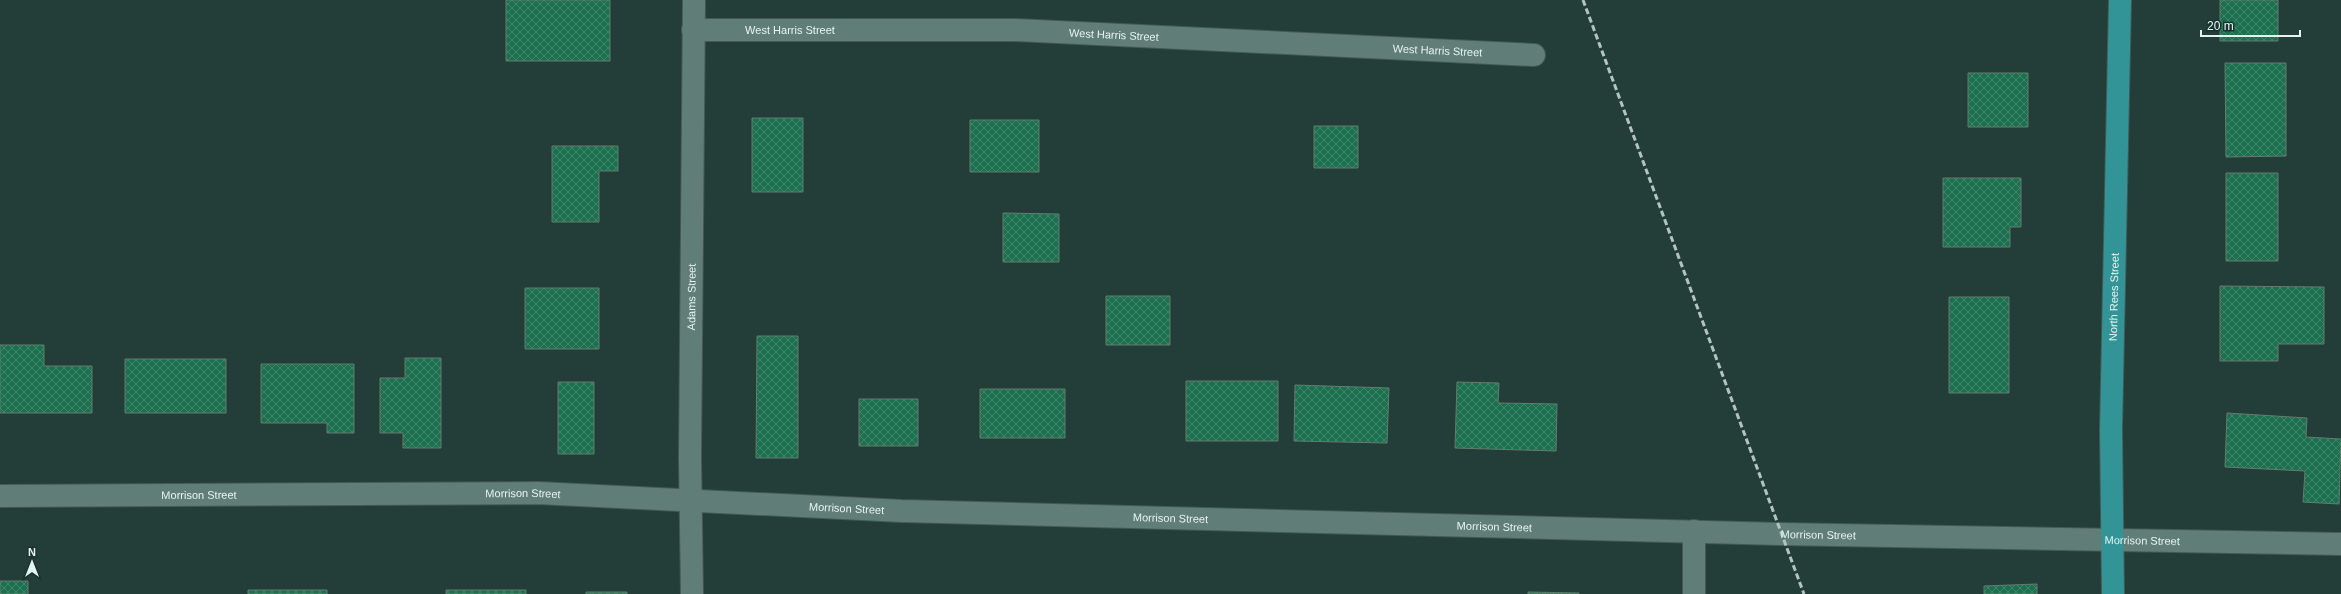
<svg xmlns="http://www.w3.org/2000/svg" width="2341" height="594" font-family="Helvetica,sans-serif">
<style>
.building{fill:url(#building-cross-hatch);stroke:#647c6f}
.lines{fill:none;stroke-linecap:round;stroke-linejoin:round}
.minor-casing{stroke:#435a56;stroke-width:24}
.primary-casing{stroke:#435a56;stroke-width:24}
.minor{stroke:#617d77;stroke-width:22}
.primary{stroke:#339497;stroke-width:22}
.rail{stroke:#b2c4c1;stroke-width:3;stroke-dasharray:6 3;stroke-linecap:butt}
.labels{text-anchor:middle;dominant-baseline:central;stroke-width:3;stroke-linejoin:round;paint-order:stroke}
.street-label{font-size:11px;fill:#e5f4f1;stroke:#19332f}
</style>
<defs>
<pattern id="building-cross-hatch" width="8" height="8" patternUnits="userSpaceOnUse"><rect width="8" height="8" fill="#1d704f"/><path d="M0 0l8 8M0 8l8-8" fill="none" stroke="#3e8569"/></pattern>
</defs>
<rect width="100%" height="100%" fill="#233d39"/>
<path class="building" d="M506 0H610V61H506Z
M2220 0H2278V41H2220Z
M2225 63H2286V156L2226 157Z
M1968 73H2028V127H1968Z
M752 118H803V192H752Z
M970 120H1039V172H970Z
M1314 126H1358V168H1314Z
M552 146H618V171H599V222H552Z
M2226 173H2278V261H2226Z
M1943 178H2021V227H2010V247H1943Z
M1003 213 1059 214V262H1003Z
M2220 286 2324 287V344H2278V361H2220Z
M525 288H599V349H525Z
M1106 296H1170V345H1106Z
M1949 297H2009V393H1949Z
M757 336H798V458H756Z
M0 345H44V366H92V413H0Z
M405 358H441V448H403V433H380V378H405Z
M125 359H226V413H125Z
M261 364H354V433H327V423H261Z
M1186 381H1278V441H1186Z
M558 382H594V454H558Z
M1457 382 1499 383 1498 403 1557 404 1556 451 1455 448Z
M1295 385 1389 388 1387 443 1294 441Z
M980 389H1065V438H980Z
M859 399H918V446H859Z
M2227 413 2307 418 2306 437 2341 439 2339 504 2303 502 2305 471 2225 467Z
M0 581H28V594H0Z
M2037 584V594H1984V586Z
M248 590H327V594H248Z
M446 590H526V594H446Z
M586 592H627V594H586Z
M1528 592 1579 593V594H1528Z"/>
<g class="lines">
<defs>
<g id="minor">
<path id="s1" d="M693 30H1015L1534 55"/>
<path id="s2" d="M0 496 538 493 902 511 1781 534 2341 544"/>
<path id="s3" d="M692 594 690 458 694 0"/>
<path d="M1694 594V531"/>
</g>
<g id="primary">
<path id="s4" d="M2113 594 2111 430 2120 0"/>
</g>
</defs>
<use href="#minor" class="minor-casing"/>
<use href="#primary" class="primary-casing"/>
<use href="#minor" class="minor"/>
<use href="#primary" class="primary"/>
<path class="rail" d="M1583 0 1804 594"/>
</g>
<g class="labels">
<g class="street-label">
<text stroke="none"><textPath href="#s1" startOffset="97">West Harris Street</textPath></text>
<text stroke="none"><textPath href="#s1" startOffset="421">West Harris Street</textPath></text>
<text stroke="none"><textPath href="#s1" startOffset="745">West Harris Street</textPath></text>
<text stroke="none"><textPath href="#s3" startOffset="297">Adams Street</textPath></text>
<text stroke="none"><textPath href="#s4" startOffset="297">North Rees Street</textPath></text>
<text stroke="none"><textPath href="#s2" startOffset="523">Morrison Street</textPath></text>
<text stroke="none"><textPath href="#s2" startOffset="199">Morrison Street</textPath></text>
<text stroke="none"><textPath href="#s2" startOffset="847">Morrison Street</textPath></text>
<text stroke="none"><textPath href="#s2" startOffset="1171">Morrison Street</textPath></text>
<text stroke="none"><textPath href="#s2" startOffset="1495">Morrison Street</textPath></text>
<text stroke="none"><textPath href="#s2" startOffset="1819">Morrison Street</textPath></text>
<text stroke="none"><textPath href="#s2" startOffset="2143">Morrison Street</textPath></text>
</g>
</g>
<g transform="translate(32 562)" stroke="#19332f" stroke-width="3" paint-order="stroke">
<path d="M0-3L7 15L0 10L-7 15Z" fill="#e5f4f1"/>
<text y="-6" font-size="11" font-weight="bold" text-anchor="middle" fill="#e5f4f1">N</text>
</g>
<path d="M2201 30v6h99v-6" fill="none" stroke="#e5f4f1" stroke-width="2"/>
<text x="2207" y="30" font-size="12" fill="#e5f4f1" stroke="#19332f" stroke-width="3" paint-order="stroke">20 m</text>
</svg>
